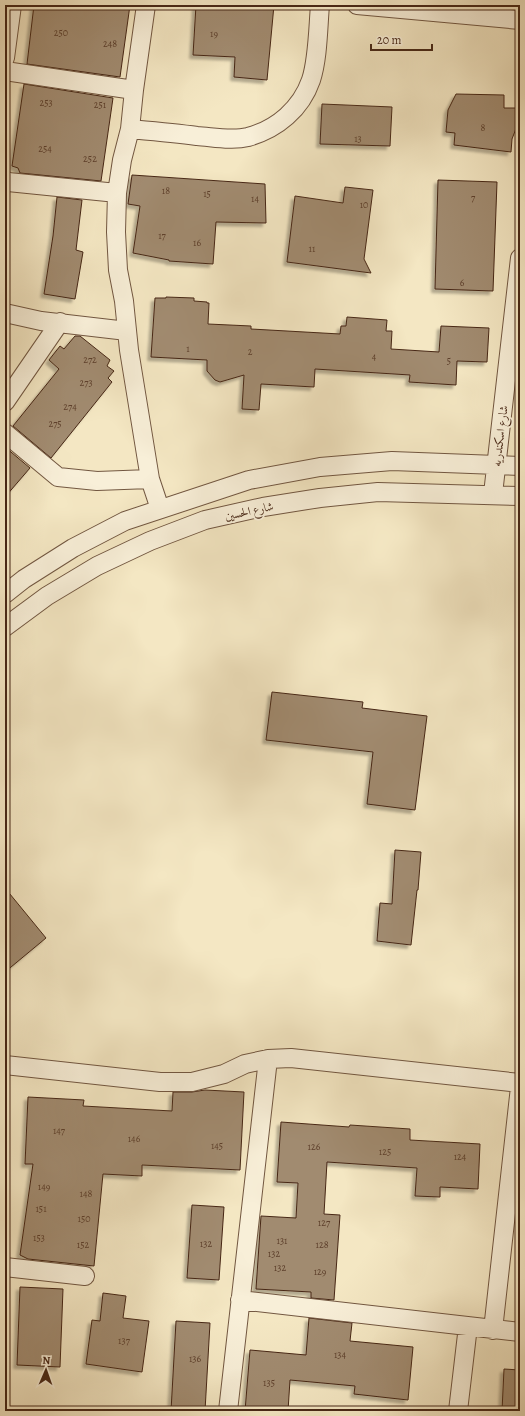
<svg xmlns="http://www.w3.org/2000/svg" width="525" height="1416" font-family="Alegreya,Amiri,serif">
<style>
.building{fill:#a18b70;stroke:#472716;filter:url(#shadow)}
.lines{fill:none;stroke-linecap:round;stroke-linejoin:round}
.street-casing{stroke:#725741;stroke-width:20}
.street{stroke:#f8efd8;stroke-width:18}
.labels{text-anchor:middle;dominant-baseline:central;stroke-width:3.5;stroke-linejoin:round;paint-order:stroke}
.number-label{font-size:10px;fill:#5e402c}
.street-label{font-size:12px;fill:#472716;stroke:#f8efd8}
</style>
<defs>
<filter id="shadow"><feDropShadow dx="-3.5" dy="3.5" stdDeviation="1" flood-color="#0004"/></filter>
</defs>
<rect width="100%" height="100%" fill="#f4e7c3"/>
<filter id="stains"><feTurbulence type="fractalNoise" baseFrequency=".005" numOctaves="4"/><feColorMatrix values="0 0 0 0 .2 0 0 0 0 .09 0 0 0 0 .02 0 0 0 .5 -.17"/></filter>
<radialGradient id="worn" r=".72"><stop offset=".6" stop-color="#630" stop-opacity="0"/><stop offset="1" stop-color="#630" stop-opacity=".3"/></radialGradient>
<path class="building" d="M34 5H130L120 77 27 64Z
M196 5H274L267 80 234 77 235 57 193 55Z
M24 84 113 98 101 181 20 173 18 168 12 166Z
M456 94 504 95V108H518L517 126 512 139 511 152 454 145 455 133 446 132 448 110Z
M322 104 392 107 390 146 320 144Z
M132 175 265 184 266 223 216 222 213 264 169 261V260L133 253 140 206 128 204Z
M438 180 497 182 493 291 435 289Z
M345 187 373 190 364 259 371 273 287 262 295 196 343 203Z
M57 197 82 200 76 250 83 252 75 299 44 294 53 236Z
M166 297 194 298V301L207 302V303H209L208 324 251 326V329L340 334 341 326H346L347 317 387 320 386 331H392L391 349 439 352 441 326 489 328 487 362 457 361 456 385 409 382 410 375 315 369 314 387 261 384 259 410 242 409 244 375 220 382 215 380 207 371V360L151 357 155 298H166Z
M75 336H80L110 360 107 366 114 371 108 378 112 382 51 458 13 426 59 369 49 360 60 346 64 349Z
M5 447 30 468 5 497Z
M272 692 363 702 362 708 427 716 415 810 367 804 373 752 266 740Z
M395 850 421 852 418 890H417L411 945 377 941 380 903 392 904Z
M5 888 46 938 5 972Z
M205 1090 244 1092 240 1170 142 1165V1176L103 1174 94 1266 28 1259 20 1255 33 1164H25L28 1097 84 1100 83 1106 172 1111 173 1092H192Z
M281 1122 349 1127 350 1125 410 1129V1140L480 1144 478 1189 440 1187V1197L415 1196 417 1168 327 1162 324 1214 340 1215 334 1300 311 1298V1292L256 1289 261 1216 296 1218 298 1183 277 1182Z
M192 1205 224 1207 219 1280 187 1278Z
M20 1287 63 1289 60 1367 17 1365Z
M103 1293 126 1296 123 1318 149 1321 142 1372 86 1364 92 1320 100 1321Z
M309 1318 352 1323 350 1341 413 1347 408 1400 354 1394 355 1386 290 1380 288 1411H245L250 1350 306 1355Z
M176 1321 210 1323 205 1411H171Z
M504 1369 520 1370V1411H502Z"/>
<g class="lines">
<defs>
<path id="street" d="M146 5 134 90 130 129 122 160 117 193 116 232 118 270 124 301 129 350 150 479 160 509
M357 5 520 20
M5 58 12 5
M5 71 134 90
M130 129C152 131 175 133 197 136 213 137 232 141 248 137 277 129 301 109 311 80 318 59 318 28 320 5
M5 180 8 182 117 193
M5 313 41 321 127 331
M5 402 60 322
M5 433 58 477 97 481 150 479
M493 494 520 258
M5 594 24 579 73 548 125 521 249 480 320 467 392 461 520 466
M5 627 47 596 97 566 150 541 205 520 263 507 320 498 378 492 520 496
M5 1065 160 1082H192L224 1074 245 1064 268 1059 291 1058 520 1083
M5 1267 85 1276
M240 1300 520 1332
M493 1330 520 1087
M228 1411 268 1059
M458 1411 468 1326"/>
</defs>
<use href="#street" class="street-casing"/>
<use href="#street" class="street"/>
</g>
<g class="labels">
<g class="number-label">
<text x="61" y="32">250</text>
<text x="214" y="33">19</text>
<text x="110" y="43">248</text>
<text x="46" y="102">253</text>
<text x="100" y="104">251</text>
<text x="483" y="127">8</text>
<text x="358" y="138">13</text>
<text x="45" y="148">254</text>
<text x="90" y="158">252</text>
<text x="166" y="190">18</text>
<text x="207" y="193">15</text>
<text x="473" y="197">7</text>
<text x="255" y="198">14</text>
<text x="364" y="204">10</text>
<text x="162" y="235">17</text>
<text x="197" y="242">16</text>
<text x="312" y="248">11</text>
<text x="462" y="282">6</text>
<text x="188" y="348">1</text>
<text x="250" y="351">2</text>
<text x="374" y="356">4</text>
<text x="90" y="359">272</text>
<text x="449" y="360">5</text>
<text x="86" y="382">273</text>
<text x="70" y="406">274</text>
<text x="55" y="423">275</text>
<text x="59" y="1130">147</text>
<text x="134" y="1138">146</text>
<text x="217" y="1145">145</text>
<text x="314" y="1146">126</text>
<text x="385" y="1151">125</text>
<text x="460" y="1156">124</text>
<text x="44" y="1186">149</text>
<text x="86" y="1193">148</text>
<text x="41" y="1208">151</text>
<text x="84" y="1218">150</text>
<text x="324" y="1222">127</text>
<text x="39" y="1237">153</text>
<text x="282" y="1240">131</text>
<text x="206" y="1243">132</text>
<text x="83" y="1244">152</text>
<text x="322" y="1244">128</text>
<text x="274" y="1253">132</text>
<text x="280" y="1267">132</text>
<text x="320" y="1271">129</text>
<text x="124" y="1340">137</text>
<text x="340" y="1354">134</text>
<text x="195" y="1358">136</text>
<text x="269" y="1382">135</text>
</g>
<g class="street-label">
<text transform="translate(500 436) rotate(-83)">شارع اسكندريه</text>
<text transform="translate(249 511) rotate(-12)">شارع الحسين</text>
</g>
</g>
<rect width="525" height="1416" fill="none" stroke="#f4e7c3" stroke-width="20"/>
<rect x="6" y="6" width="513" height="1404" fill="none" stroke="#472716" stroke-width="2"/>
<rect x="10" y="10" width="505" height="1396" fill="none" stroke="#472716"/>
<g transform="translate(46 1370) rotate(2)" stroke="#f8efd8" stroke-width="3" paint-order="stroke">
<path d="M0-3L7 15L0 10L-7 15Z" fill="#472716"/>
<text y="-6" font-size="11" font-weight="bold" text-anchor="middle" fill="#472716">N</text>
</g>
<path d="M371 44v6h61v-6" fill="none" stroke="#472716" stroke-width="2"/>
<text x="377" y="44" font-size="12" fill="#472716" stroke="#f8efd8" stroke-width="3" paint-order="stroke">20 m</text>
<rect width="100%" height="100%" filter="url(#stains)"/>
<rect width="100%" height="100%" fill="url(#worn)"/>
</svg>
